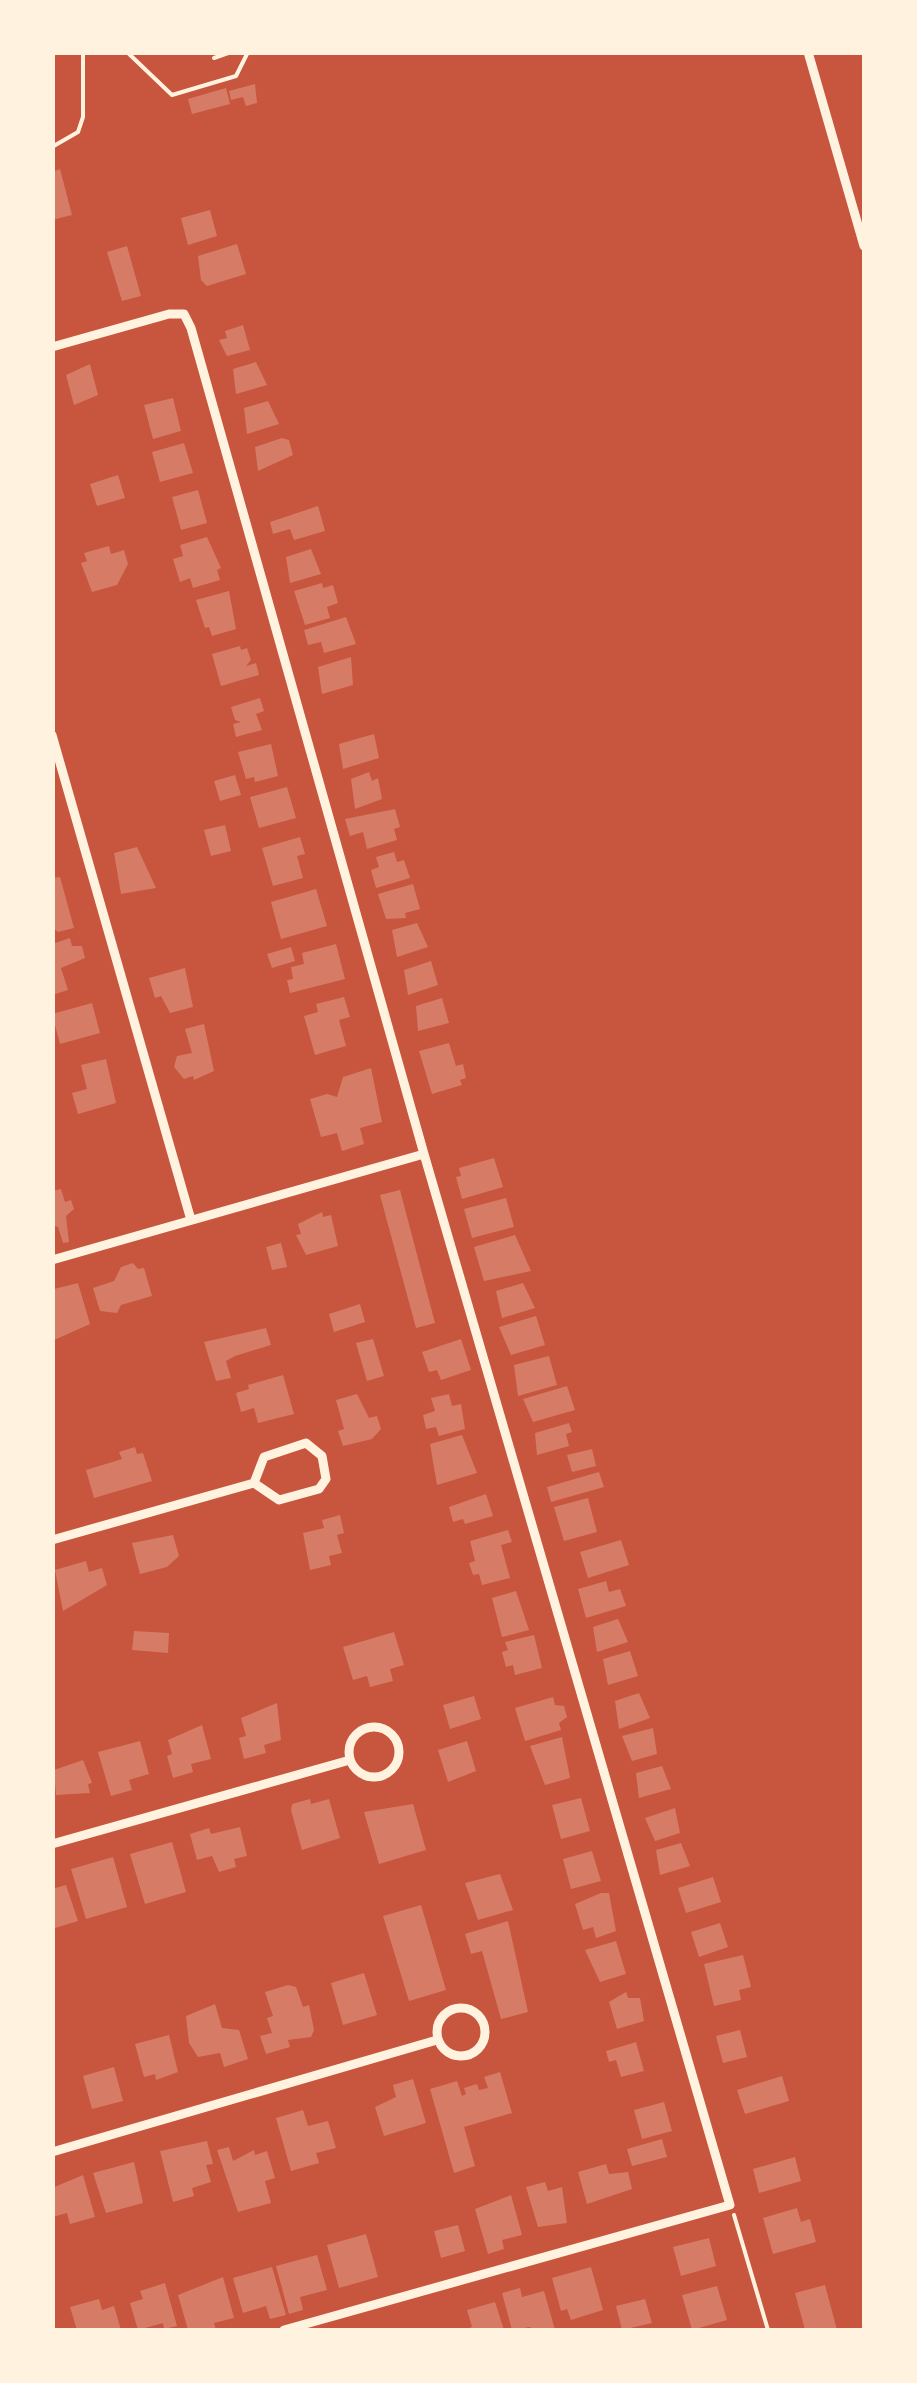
<svg xmlns="http://www.w3.org/2000/svg" width="917" height="2383" font-family="'IBM Plex Sans',sans-serif">
<style>
.building{fill:#d67c66}
.lines{fill:none;stroke-linecap:round;stroke-linejoin:round}
.path{stroke:#fff3e0;stroke-width:4}
.service{stroke:#fff3e0;stroke-width:4}
.minor{stroke:#fff3e0;stroke-width:9}
</style>
<rect width="100%" height="100%" fill="#c8553d"/>
<path class="building" d="M255 84 257 103 246 106 243 97 231 100 229 91Z
M226 88 230 104 192 114 188 99Z
M60 169 72 215 52 220V172Z
M210 210 217 236 188 245 181 218Z
M237 244 246 274 207 286 201 280 198 256Z
M127 246 141 296 122 301 107 252Z
M243 325 250 350 227 356 219 340 227 338 225 331Z
M256 362 267 385 236 394 233 369Z
M90 364 98 395 74 405 66 375Z
M173 398 181 431 153 439 144 405Z
M268 401 279 424 247 434 244 408Z
M282 438 289 440 293 455 258 471 255 447Z
M184 443 193 473 160 482 152 452Z
M118 475 125 498 97 506 90 484Z
M198 490 207 523 181 530 172 497Z
M318 506 325 531 294 540 290 529 273 534 270 522Z
M207 537 221 568 217 570 220 580 193 588 190 578 180 582 173 559 183 556 180 545Z
M109 546 111 554 124 550 128 564 117 585 92 592 81 563 87 561 84 553Z
M311 549 321 574 290 583 286 557Z
M322 583 323 588 333 585 338 603 327 607 330 618 305 625 294 591Z
M229 591 236 629 212 636 209 627 205 628 196 600Z
M346 617 356 644 324 653 321 642 308 645 304 630Z
M240 646 241 650 247 648 251 660 246 666 256 663 259 675 221 686 212 654Z
M351 657 353 685 322 694 318 667Z
M260 698 264 711 256 714 262 730 236 737 233 724 241 722 235 720 231 707Z
M374 734 379 758 343 769 339 744Z
M271 744 278 776 255 782 254 777 246 779 238 752Z
M369 772 372 781 378 778 382 799 355 809 351 779Z
M235 775 241 795 220 801 214 781Z
M287 787 296 818 259 828 250 797Z
M395 809 400 827 394 829 397 840 367 849 363 832 350 836 345 819Z
M225 825 231 851 211 856 204 830Z
M300 837 305 854 297 856 303 878 273 886 262 848Z
M137 847 156 888 121 894 114 853Z
M394 852 397 862 404 860 410 878 376 888 371 870 379 867 376 857Z
M60 877 74 928 58 932 52 927V878Z
M413 884 420 909 405 913 406 918 386 919 378 894Z
M316 889 327 926 281 939 271 902Z
M417 923 428 947 397 957 392 930Z
M70 938 72 946H82L85 958 61 968 68 990 52 995V944Z
M336 944 345 979 290 993 287 980 293 979 291 967 304 964 302 953Z
M291 947 295 961 272 968 267 954Z
M431 961 438 985 408 995 404 970Z
M185 968 193 1007 170 1013 161 996 155 998 149 978Z
M344 997 350 1017 339 1020 346 1046 315 1055 304 1016 318 1012 316 1004Z
M442 998 449 1023 418 1031 416 1006Z
M92 1003 100 1033 60 1044 52 1014Z
M204 1024 214 1071 194 1080 193 1076 184 1079 174 1067 177 1056 192 1053 185 1029Z
M449 1043 456 1066 463 1064 466 1078 460 1080 462 1085 432 1094 419 1051Z
M106 1059 116 1103 78 1114 72 1093 87 1089 81 1065Z
M371 1068 382 1122 360 1128 364 1144 342 1151 337 1133 321 1137 310 1099 327 1094 337 1097 343 1077Z
M494 1158 503 1187 462 1199 456 1177 461 1176 459 1168Z
M61 1189 65 1202 71 1200 74 1209 66 1216 69 1242 63 1243 58 1227 52 1225V1191Z
M400 1190 435 1323 416 1328 380 1195Z
M506 1198 514 1227 472 1238 464 1209Z
M322 1212 323 1217 331 1215 338 1246 306 1255 296 1235 301 1234 298 1224Z
M515 1235 531 1271 484 1281 474 1247Z
M281 1243 287 1267 272 1270 266 1247Z
M133 1263 138 1269 144 1268 152 1296 121 1305 117 1313 100 1311 93 1288 114 1281 121 1267Z
M78 1283 90 1324 52 1341 54 1289Z
M523 1283 535 1308 502 1318 496 1291Z
M360 1304 365 1322 334 1332 329 1314Z
M536 1316 545 1345 511 1355 499 1327Z
M266 1328 271 1345 235 1356 226 1361 231 1378 216 1381 204 1342Z
M373 1339 384 1376 367 1381 356 1343Z
M461 1339 471 1370 441 1380 437 1370 429 1372 422 1352Z
M549 1356 557 1385 518 1396 514 1365Z
M283 1375 294 1414 258 1423 254 1408 241 1412 236 1393 249 1389 248 1385Z
M567 1386 575 1410 533 1422 523 1399Z
M357 1394 369 1418 377 1416 381 1429 372 1439 343 1446 338 1431 344 1429 336 1400Z
M449 1394 452 1406 461 1404 465 1429 439 1436 436 1427 426 1429 423 1415 435 1411 431 1398Z
M569 1423 572 1432 566 1434 569 1446 537 1455 535 1433Z
M462 1435 477 1473 437 1485 430 1444Z
M135 1447 137 1454 143 1453 152 1481 94 1498 86 1470 122 1459 119 1452Z
M592 1449 596 1466 572 1472 567 1455Z
M599 1472 604 1487 551 1502 547 1487Z
M486 1494 493 1516 465 1524 463 1519 453 1522 449 1507Z
M588 1498 597 1532 564 1541 554 1507Z
M340 1515 344 1533 337 1535 342 1553 329 1556 331 1565 310 1570 303 1533 324 1528 322 1520Z
M508 1530 512 1542 501 1545 510 1578 482 1585 479 1574 473 1575 469 1563 475 1561 470 1541Z
M173 1535 179 1556 167 1567 140 1574 132 1543Z
M621 1540 629 1565 588 1578 580 1552Z
M86 1561 89 1572 102 1568 107 1585 63 1611 55 1570Z
M606 1581 609 1592 620 1589 626 1606 586 1618 578 1589Z
M516 1591 529 1630 502 1637 492 1598Z
M618 1619 628 1642 597 1652 593 1627Z
M134 1631 169 1633 168 1653 132 1650Z
M394 1632 404 1665 390 1669 393 1681 370 1687 367 1676 353 1680 343 1647Z
M534 1635 542 1668 515 1675 513 1665 506 1667 502 1652 508 1650 505 1642Z
M630 1651 638 1676 608 1685 603 1659Z
M639 1693 650 1718 619 1729 615 1701Z
M474 1696 481 1719 450 1729 443 1705Z
M553 1697 555 1705 564 1706 567 1717 559 1723 561 1730 525 1741 515 1708Z
M277 1703 281 1740 264 1745 266 1753 244 1759 239 1738 246 1736 241 1718Z
M202 1725 211 1759 191 1764 193 1772 173 1778 167 1756 172 1754 168 1740Z
M653 1728 657 1754 632 1761 622 1736Z
M562 1737 570 1778 545 1785 530 1746Z
M140 1741 149 1774 129 1780 132 1790 111 1796 98 1752Z
M467 1741 476 1771 448 1782 438 1750Z
M83 1760 92 1783 88 1784 90 1793 56 1795 54 1770Z
M662 1766 671 1789 639 1798 636 1773Z
M581 1798 590 1831 561 1839 552 1805Z
M310 1799 311 1804 329 1799 340 1838 302 1850 291 1810 292 1804Z
M413 1804 426 1850 379 1864 364 1812Z
M675 1808 680 1833 655 1841 645 1818Z
M240 1827 247 1856 234 1859 236 1867 219 1872 212 1856 197 1860 190 1834 209 1828 211 1834Z
M172 1842 186 1892 145 1904 130 1854Z
M681 1843 690 1866 660 1875 656 1850Z
M592 1851 601 1881 571 1889 563 1859Z
M113 1857 127 1907 86 1919 71 1869Z
M500 1874 513 1910 478 1920 465 1883Z
M713 1877 721 1902 686 1913 678 1888Z
M66 1885 78 1921 52 1929V1889Z
M601 1893H609L616 1931 596 1938 593 1927 583 1930 575 1904Z
M421 1905 446 1990 409 2001 383 1916Z
M508 1921 528 2012 501 2019 482 1951 471 1954 465 1934Z
M720 1923 728 1947 699 1957 691 1932Z
M616 1941 626 1974 600 1982 585 1950Z
M743 1955 751 1987 739 1990 741 2000 714 2006 704 1964Z
M364 1973 377 2015 343 2025 331 1983Z
M288 1985 296 1987 303 2007 309 2005 314 2030 311 2037 288 2040 290 2047 266 2054 260 2036 272 2033 267 2018 273 2016 265 1992Z
M626 1992 628 1998H640L644 2021 617 2029 609 2002Z
M215 2004 222 2028 239 2030 248 2059 224 2067 220 2053 198 2057 189 2043 186 2016Z
M740 2030 747 2057 723 2063 716 2036Z
M169 2035 178 2072 156 2080 155 2074 144 2077 135 2044Z
M636 2042 644 2071 621 2077 616 2060 609 2062 606 2051Z
M114 2067 123 2101 92 2109 83 2076Z
M500 2072 512 2113 464 2127 475 2166 454 2173 430 2089 457 2081 462 2096 466 2094 464 2088 477 2084 479 2090 488 2088 484 2077Z
M782 2076 789 2101 745 2114 737 2090Z
M413 2079 426 2123 384 2136 375 2107 396 2097 393 2085Z
M664 2102 672 2131 642 2139 634 2110Z
M303 2110 308 2126 328 2121 336 2148 316 2153 319 2163 291 2171 276 2118Z
M662 2139 667 2157 632 2166 627 2149Z
M207 2141 213 2164 206 2165 211 2182 192 2188 194 2196 173 2202 160 2151Z
M229 2147 233 2161 254 2150 255 2155 267 2151 275 2178 265 2181 271 2203 238 2212 217 2150Z
M795 2157 801 2181 759 2193 753 2169Z
M134 2162 143 2203 106 2213 93 2173Z
M606 2164 609 2174 628 2172 632 2189 587 2204 578 2172Z
M83 2175 95 2217 70 2224 67 2213 52 2217V2188Z
M545 2182 548 2191 562 2187 567 2223 538 2227 526 2187Z
M511 2195 522 2235 502 2240 504 2249 488 2254 475 2209Z
M797 2208 801 2222 810 2219 816 2242 773 2254 763 2218Z
M458 2225 465 2251 441 2258 434 2231Z
M366 2234 378 2277 339 2288 327 2245Z
M709 2238 716 2266 681 2276 673 2247Z
M317 2255 327 2290 300 2297 303 2310 289 2314 276 2266Z
M272 2267 286 2315 270 2319 266 2306 243 2313 233 2278Z
M591 2267 603 2310 571 2320 567 2309 561 2311 552 2278Z
M223 2277 234 2318 214 2323 216 2330H188L178 2295Z
M165 2283 177 2326 164 2329 163 2323 138 2330 130 2303 143 2299 140 2291Z
M825 2285 837 2330H805L795 2293Z
M717 2286 727 2320 692 2330 682 2295Z
M520 2288 522 2297 544 2291 555 2330H532L530 2327 512 2330 502 2293Z
M99 2299 102 2310 114 2306 121 2330H77L70 2307Z
M645 2299 652 2323 622 2330 616 2306Z
M495 2302 504 2330H463L472 2327 467 2310Z"/>
<g class="lines">
<path class="path" d="M52 54 58 52
M734 2215 768 2330"/>
<path class="service" d="M127 52 172 95 236 76 248 52
M214 58 231 52
M52 147 78 132 83 117V52"/>
<path class="minor" d="M808 52 864 246
M52 347 169 314H184L191 328 424 1154 730 2205 284 2330
M52 735 191 1220
M52 1260 424 1154
M306 1443 322 1456 326 1479 319 1489 279 1500 254 1483 264 1457Z
M52 1540 254 1483
M349 1752a25 25 0 1 1 50 0a25 25 0 1 1-50 0Z
M52 1844 350 1760
M437 2032a24 24 0 1 1 48 0a24 24 0 1 1-48 0Z
M52 2152 437 2040"/>
</g>
<rect width="917" height="2383" fill="none" stroke="#fff3e0" stroke-width="110"/>
</svg>
